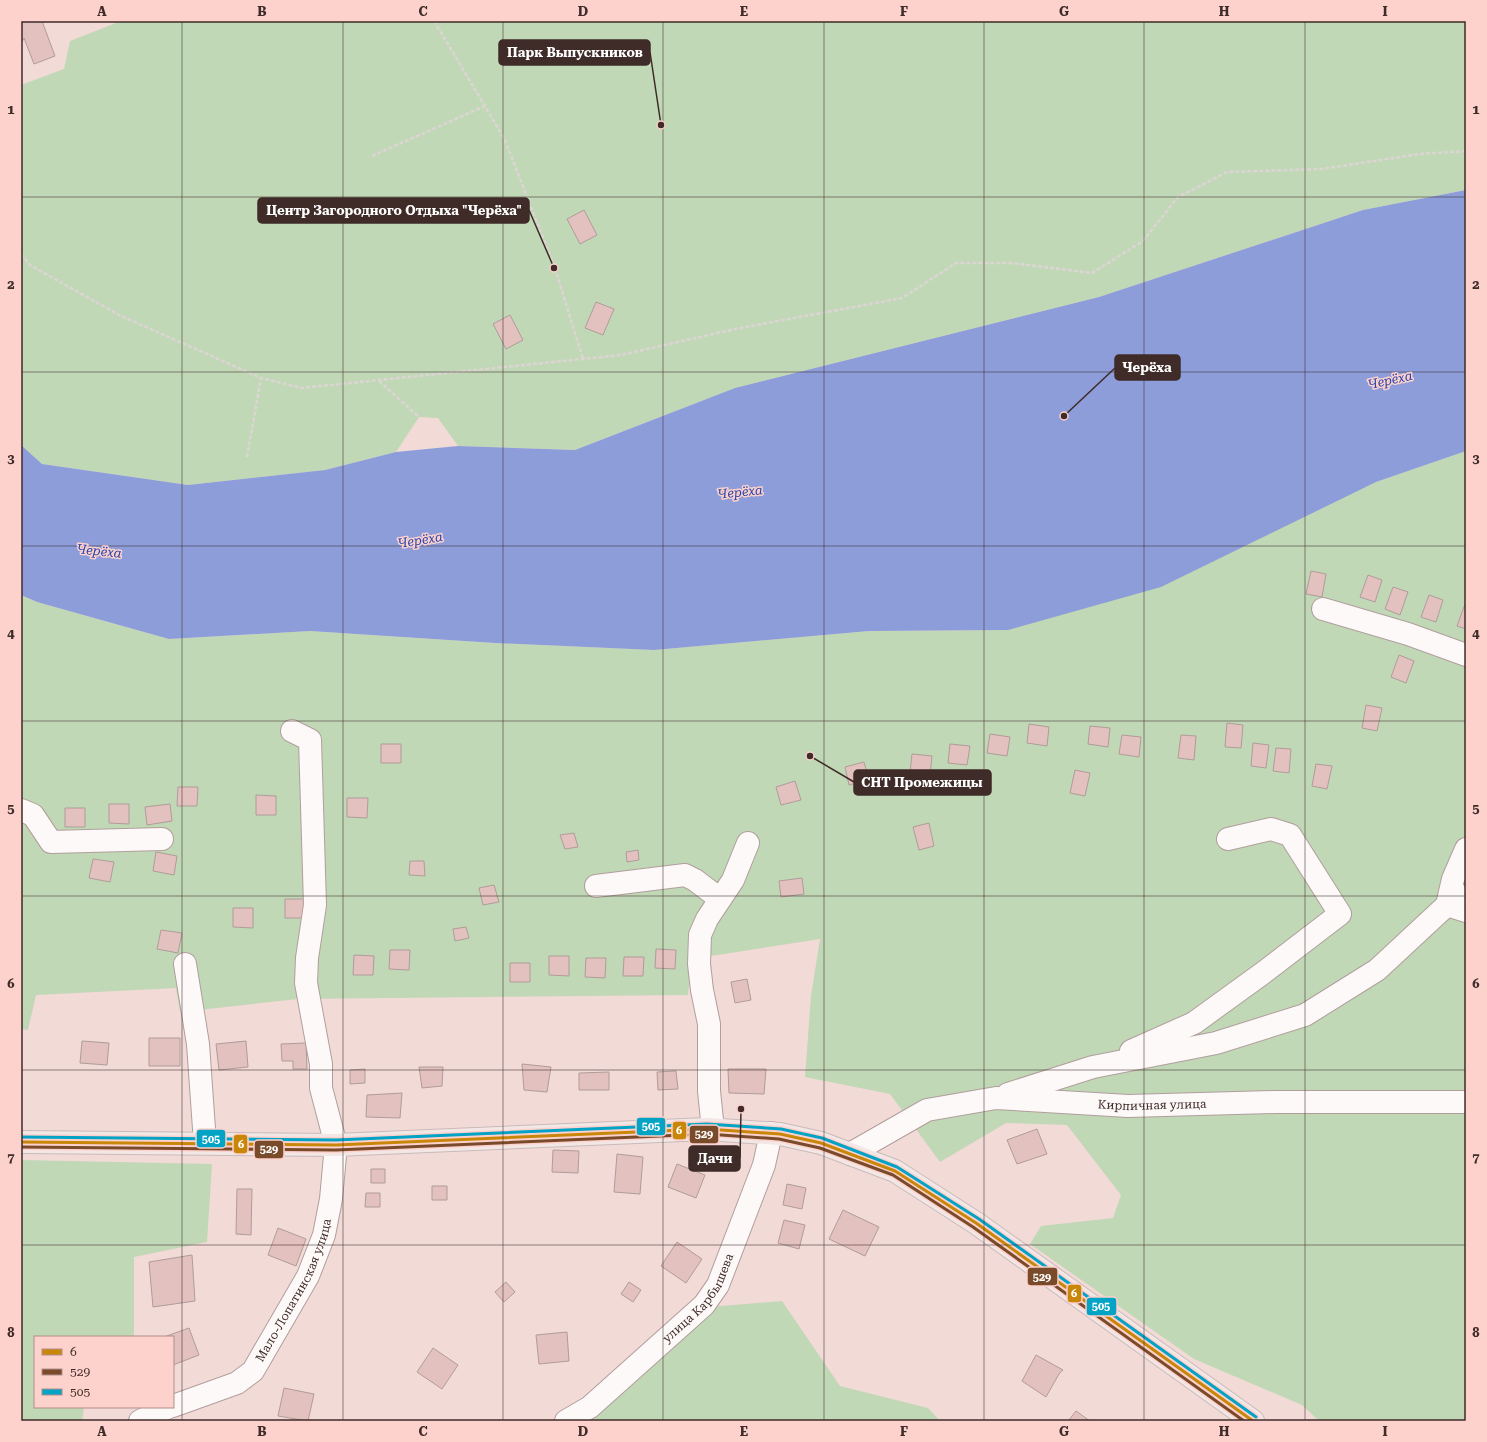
<svg xmlns="http://www.w3.org/2000/svg" width="1487" height="1442" font-family="'Roboto Serif',serif">
<style>
.green{fill:#c0d8b6}
.water{fill:#8c9dda}
.building{fill:#e2c1be;stroke:#b09c9a}
.lines{fill:none;stroke-linecap:round;stroke-linejoin:round}
.minor-casing{stroke:#b19e9c;stroke-width:24}
.major-casing{stroke:#c9bbba;stroke-width:24}
.path{stroke:#dcd5d4;stroke-width:2.5;stroke-dasharray:4 2;stroke-linecap:butt}
.minor{stroke:#fdf9f9;stroke-width:22}
.major{stroke:#f3e7e6;stroke-width:22}
.bus-1-casing{stroke:#fdd1cc;stroke-width:6}
.bus-2-casing{stroke:#fdd1cc;stroke-width:6}
.bus-3-casing{stroke:#fdd1cc;stroke-width:6}
.bus-1{stroke:#c9870a;stroke-width:3}
.bus-2{stroke:#7a4b2a;stroke-width:3}
.bus-3{stroke:#03a3c6;stroke-width:3}
.grid{fill:none;stroke:#3f2b28;stroke-width:1;stroke-opacity:0.55}
.labels{text-anchor:middle;dominant-baseline:central;stroke-width:3;stroke-linejoin:round;paint-order:stroke}
.street-label{font-size:12px;fill:#3f2b28;stroke:#fdd1cc}
.water-label{font-size:13px;font-style:italic;fill:#2343aa;stroke:#fdd1cc}
.leader{fill:none;stroke:#3f2b28;stroke-width:1.5}
.callout-dot{fill:#3f2b28;stroke:#fdd1cc;stroke-width:1.5}
.callout{fill:#3f2b28;stroke:#3f2b28;stroke-width:1.5}
.callout-label{font-size:13px;text-anchor:middle;font-weight:bold;fill:#fff}
.line-badge{stroke:#fdd1cc;stroke-width:1.5}
.badge-label{font-size:11px;text-anchor:middle;font-weight:bold;fill:#fff}
.neatline{fill:none;stroke:#3f2b28;stroke-width:1.5}
.grid-label{font-size:13px;text-anchor:middle;font-weight:bold;fill:#3f2b28}
</style>
<rect width="100%" height="100%" fill="#f2dad7"/>
<path class="green" d="M121 21H1466V190L1363 210 1099 297 735 388 575 450 458 446 438 418 419 417 396 452 325 470 188 485 42 464 21 445V85L64 69 70 41Z
M1466 451V1421H1319L1302 1405 1194 1359 1030 1244 1041 1226 1113 1218 1121 1195 1067 1125 1006 1123 940 1162 890 1094 805 1077 811 996 820 939 692 959 688 995 298 999 180 1012 176 988 36 995 28 1030 21 1029V595L37 602 169 639 310 631 495 643 654 650 869 631 1008 630 1376 482Z
M21 1160 212 1164 207 1242 134 1257V1337H35V1407H84L82 1421H21Z
M782 1301 840 1386 928 1408 940 1421H572L696 1308Z"/>
<path class="water" d="M1466 190V451L1376 482 1161 587 1008 630 869 631 654 650 495 643 310 631 169 639 37 602 21 595V445L42 464 188 485 325 470 396 452 458 446 575 450 735 388 1099 297 1363 210Z"/>
<path class="building" d="M21 21H42L55 56 34 64 24 38 21 44Z
M584 210 597 235 580 244 567 219Z
M596 302 614 309 603 335 585 328Z
M510 315 523 340 506 349 493 324Z
M1311 571 1326 574 1322 597 1306 594Z
M1368 575 1382 580 1375 602 1360 597Z
M1393 587 1408 592 1400 615 1385 609Z
M1429 595 1443 600 1436 622 1421 617Z
M1465 604 1466 605V629L1457 626Z
M1399 655 1414 661 1406 683 1391 677Z
M1366 705 1382 708 1377 731 1362 728Z
M1227 723 1243 725 1241 748 1225 747Z
M1029 724 1049 727 1047 746 1027 743Z
M1090 726 1110 728 1108 747 1088 744Z
M990 734 1010 737 1007 756 987 753Z
M1122 735 1141 737 1139 757 1119 754Z
M1181 735 1196 736 1194 760 1178 758Z
M1253 743 1269 745 1266 768 1251 766Z
M381 744H401V763H381Z
M950 744 970 746 967 765 948 763Z
M1276 748 1291 749 1289 773 1273 771Z
M912 754 932 756 930 775 910 773Z
M864 762 869 780 849 785 845 767Z
M1316 764 1332 766 1327 789 1312 786Z
M1075 770 1090 773 1085 796 1070 793Z
M795 781 801 800 781 805 776 787Z
M178 787H198L197 806H177Z
M256 795 276 796V815H256Z
M347 798H368L367 818 347 817Z
M109 804H129V824L109 823Z
M170 804 172 821 147 825 145 807Z
M65 808H85V827H65Z
M929 823 934 846 919 850 913 827Z
M574 833 578 847 565 849 560 835Z
M638 850 639 860 627 862 626 852Z
M156 852 177 856 174 875 153 871Z
M93 859 114 862 110 882 89 878Z
M410 861H424L425 876 409 875Z
M802 878 804 894 781 897 779 881Z
M494 885 499 902 483 905 479 888Z
M285 899H305V918H285Z
M233 908H253V928L233 927Z
M466 927 469 938 455 941 453 929Z
M161 930 182 933 178 953 157 949Z
M656 949 676 950 675 969 655 968Z
M390 950H410L409 970 389 969Z
M354 955 374 956 373 975H353Z
M549 956H569V976L549 975Z
M624 957H644L643 976H623Z
M586 958H606L605 978 585 977Z
M510 963H530V982H510Z
M747 979 751 1000 735 1003 731 982Z
M149 1038H180V1066H149Z
M82 1041 109 1043 107 1065 80 1063Z
M246 1041 248 1067 219 1070 216 1044Z
M306 1043 307 1069H293V1061H282L281 1044Z
M522 1064 551 1067 547 1092 524 1090Z
M419 1067H443L442 1086 422 1088Z
M365 1069V1083L350 1084V1070Z
M728 1069H766L764 1094 729 1093Z
M676 1071 678 1089 658 1090 657 1072Z
M609 1072V1090H579V1073Z
M402 1093 400 1118 366 1117 367 1095Z
M1037 1129 1047 1154 1017 1164 1007 1140Z
M553 1150 579 1151 578 1173 552 1172Z
M617 1154 643 1157 640 1194 614 1192Z
M677 1164 705 1175 696 1198 668 1187Z
M371 1169H385V1183H371Z
M787 1184 806 1188 802 1209 783 1205Z
M432 1186H447V1200H432Z
M237 1189H252L251 1235 236 1234Z
M366 1193H380V1207H365Z
M843 1210 879 1227 865 1256 829 1239Z
M784 1220 805 1225 799 1249 778 1243Z
M278 1228 306 1239 296 1266 268 1255Z
M677 1242 702 1259 686 1283 661 1266Z
M192 1255 195 1301 153 1307 149 1262Z
M506 1282 515 1292 504 1302 495 1292Z
M629 1282 641 1290 633 1302 621 1294Z
M189 1328 199 1355 173 1365V1337H164Z
M567 1332 569 1361 539 1364 536 1335Z
M433 1348 458 1365 442 1389 417 1372Z
M1036 1355 1063 1370 1059 1374 1046 1397 1022 1381Z
M284 1388 314 1394 308 1421 278 1416Z
M1076 1411 1090 1421H1068Z"/>
<g class="lines">
<defs>
<g id="minor">
<path d="M1323 609 1408 634 1466 655"/>
<path d="M21 810 33 815 51 842 162 839"/>
<path d="M596 886 685 875 695 880 720 899"/>
<path d="M1456 893 1447 905 1466 911"/>
<path d="M185 964 198 1044 205 1143"/>
<path d="M1131 1051 1194 1023 1263 973 1340 914 1290 835 1271 829 1228 839"/>
<path d="M1008 1094 1093 1067 1216 1043 1305 1015 1377 970 1447 905 1453 879 1466 849"/>
<path d="M713 1130 709 1091V1024L702 990 699 964 700 935 707 919 733 880 748 843"/>
<path id="s1" d="M850 1154 927 1110 996 1098 1128 1106 1275 1102H1466"/>
<path id="s2" d="M173 1406 237 1383 253 1371 308 1276 324 1235 331 1199 336 1145 321 1088V1064L306 983 307 958 315 905 310 740 292 731"/>
<path d="M140 1421 169 1407"/>
<path id="s3" d="M566 1421 590 1407 704 1305 718 1285 764 1165 771 1133"/>
</g>
<path id="major" d="M21 1142 336 1145 707 1129 780 1134 821 1143 895 1171 976 1223 1253 1421"/>
</defs>
<use href="#minor" class="minor-casing"/>
<use href="#major" class="major-casing"/>
<path class="path" d="M434 21 504 138 555 268 583 359
M372 156 485 106
M21 254 30 265 119 315 261 378 302 388 621 355 735 329 902 298 956 263H1012L1092 273 1143 241 1178 197 1227 172 1322 169 1419 154 1466 151
M379 381 419 417
M247 457 261 378"/>
<use href="#minor" class="minor"/>
<use href="#major" class="major"/>
<defs>
<path id="bus-1" d="M21 1142 336 1145 707 1129 780 1134 821 1143 895 1171 976 1223 1253 1421"/>
<path id="bus-2" d="M21 1147 336 1150 707 1134 779 1139 820 1148 893 1175 973 1227 1244 1421"/>
<path id="bus-3" d="M21 1137 336 1140 707 1124 781 1129 822 1138 897 1167 979 1219 1256 1417"/>
</defs>
<use href="#bus-1" class="bus-1-casing"/>
<use href="#bus-2" class="bus-2-casing"/>
<use href="#bus-3" class="bus-3-casing"/>
<use href="#bus-1" class="bus-1"/>
<use href="#bus-2" class="bus-2"/>
<use href="#bus-3" class="bus-3"/>
</g>
<path class="grid" d="M182 21V1421M343 21V1421M503 21V1421M663 21V1421M824 21V1421M984 21V1421M1144 21V1421M1305 21V1421M21 197H1466M21 372H1466M21 546H1466M21 721H1466M21 896H1466M21 1070H1466M21 1245H1466"/>
<g class="labels">
<g class="street-label">
<text stroke="none"><textPath href="#s1" startOffset="315">Кирпичная улица</textPath></text>
<text stroke="none"><textPath href="#s2" startOffset="179">Мало-Лопатинская улица</textPath></text>
<text stroke="none"><textPath href="#s3" startOffset="183">улица Карбышева</textPath></text>
</g>
<g class="water-label">
<text transform="translate(1390 380) rotate(-12)">Черёха</text>
<text transform="translate(740 492) rotate(-6)">Черёха</text>
<text transform="translate(420 540) rotate(-9)">Черёха</text>
<text transform="translate(99 551) rotate(6)">Черёха</text>
</g>
</g>
<path class="leader" d="M661 125L650 52M554 268L529 210M1064 416L1115 368M810 756L854 782M741 1109L740 1158"/>
<g class="callout-dot">
<circle cx="661" cy="125" r="4"/>
<circle cx="554" cy="268" r="4"/>
<circle cx="1064" cy="416" r="4"/>
<circle cx="810" cy="756" r="4"/>
<circle cx="741" cy="1109" r="4"/>
</g>
<g class="callout">
<rect x="499" y="40" width="151" height="25" rx="4"/>
<rect x="258" y="198" width="271" height="25" rx="4"/>
<rect x="1115" y="355" width="65" height="25" rx="4"/>
<rect x="854" y="770" width="137" height="25" rx="4"/>
<rect x="689" y="1146" width="51" height="25" rx="4"/>
</g>
<g class="callout-label">
<text x="575" y="57">Парк Выпускников</text>
<text x="394" y="215">Центр Загородного Отдыха "Черёха"</text>
<text x="1147" y="372">Черёха</text>
<text x="922" y="787">СНТ Промежицы</text>
<text x="715" y="1163">Дачи</text>
</g>
<g class="line-badge">
<rect x="636" y="1117" width="30" height="19" rx="4" fill="#03a3c6"/>
<rect x="672" y="1121" width="15" height="19" rx="4" fill="#c9870a"/>
<rect x="689" y="1125" width="30" height="19" rx="4" fill="#7a4b2a"/>
<rect x="196" y="1129" width="30" height="19" rx="4" fill="#03a3c6"/>
<rect x="233" y="1134" width="15" height="20" rx="4" fill="#c9870a"/>
<rect x="254" y="1140" width="30" height="19" rx="4" fill="#7a4b2a"/>
<rect x="1027" y="1267" width="31" height="19" rx="4" fill="#7a4b2a"/>
<rect x="1067" y="1284" width="15" height="19" rx="4" fill="#c9870a"/>
<rect x="1086" y="1297" width="31" height="19" rx="4" fill="#03a3c6"/>
</g>
<g class="badge-label">
<text x="651" y="1130">505</text>
<text x="679" y="1134">6</text>
<text x="704" y="1138">529</text>
<text x="211" y="1143">505</text>
<text x="241" y="1148">6</text>
<text x="269" y="1153">529</text>
<text x="1042" y="1281">529</text>
<text x="1074" y="1297">6</text>
<text x="1101" y="1310">505</text>
</g>
<rect width="1487" height="1442" fill="none" stroke="#fdd1cc" stroke-width="44"/>
<rect x="34" y="1336" width="140" height="72" fill="#fdd1cc" stroke="#b18f8a"/>
<rect x="42" y="1349" width="20" height="6" fill="#c9870a" stroke="#b18f8a"/>
<text x="70" y="1356" font-size="12" fill="#3f2b28">6</text>
<rect x="42" y="1369" width="20" height="6" fill="#7a4b2a" stroke="#b18f8a"/>
<text x="70" y="1376" font-size="12" fill="#3f2b28">529</text>
<rect x="42" y="1389" width="20" height="6" fill="#03a3c6" stroke="#b18f8a"/>
<text x="70" y="1396" font-size="12" fill="#3f2b28">505</text>
<rect x="22" y="22" width="1443" height="1398" class="neatline"/>
<g class="grid-label">
<text x="102" y="16">A</text>
<text x="262" y="16">B</text>
<text x="423" y="16">C</text>
<text x="583" y="16">D</text>
<text x="744" y="16">E</text>
<text x="904" y="16">F</text>
<text x="1064" y="16">G</text>
<text x="1224" y="16">H</text>
<text x="1385" y="16">I</text>
<text x="11" y="114">1</text>
<text x="1476" y="114">1</text>
<text x="11" y="289">2</text>
<text x="1476" y="289">2</text>
<text x="11" y="463">3</text>
<text x="1476" y="463">3</text>
<text x="11" y="638">4</text>
<text x="1476" y="638">4</text>
<text x="11" y="813">5</text>
<text x="1476" y="813">5</text>
<text x="11" y="988">6</text>
<text x="1476" y="988">6</text>
<text x="11" y="1162">7</text>
<text x="1476" y="1162">7</text>
<text x="11" y="1337">8</text>
<text x="1476" y="1337">8</text>
<text x="102" y="1436">A</text>
<text x="262" y="1436">B</text>
<text x="423" y="1436">C</text>
<text x="583" y="1436">D</text>
<text x="744" y="1436">E</text>
<text x="904" y="1436">F</text>
<text x="1064" y="1436">G</text>
<text x="1224" y="1436">H</text>
<text x="1385" y="1436">I</text>
</g>
</svg>
